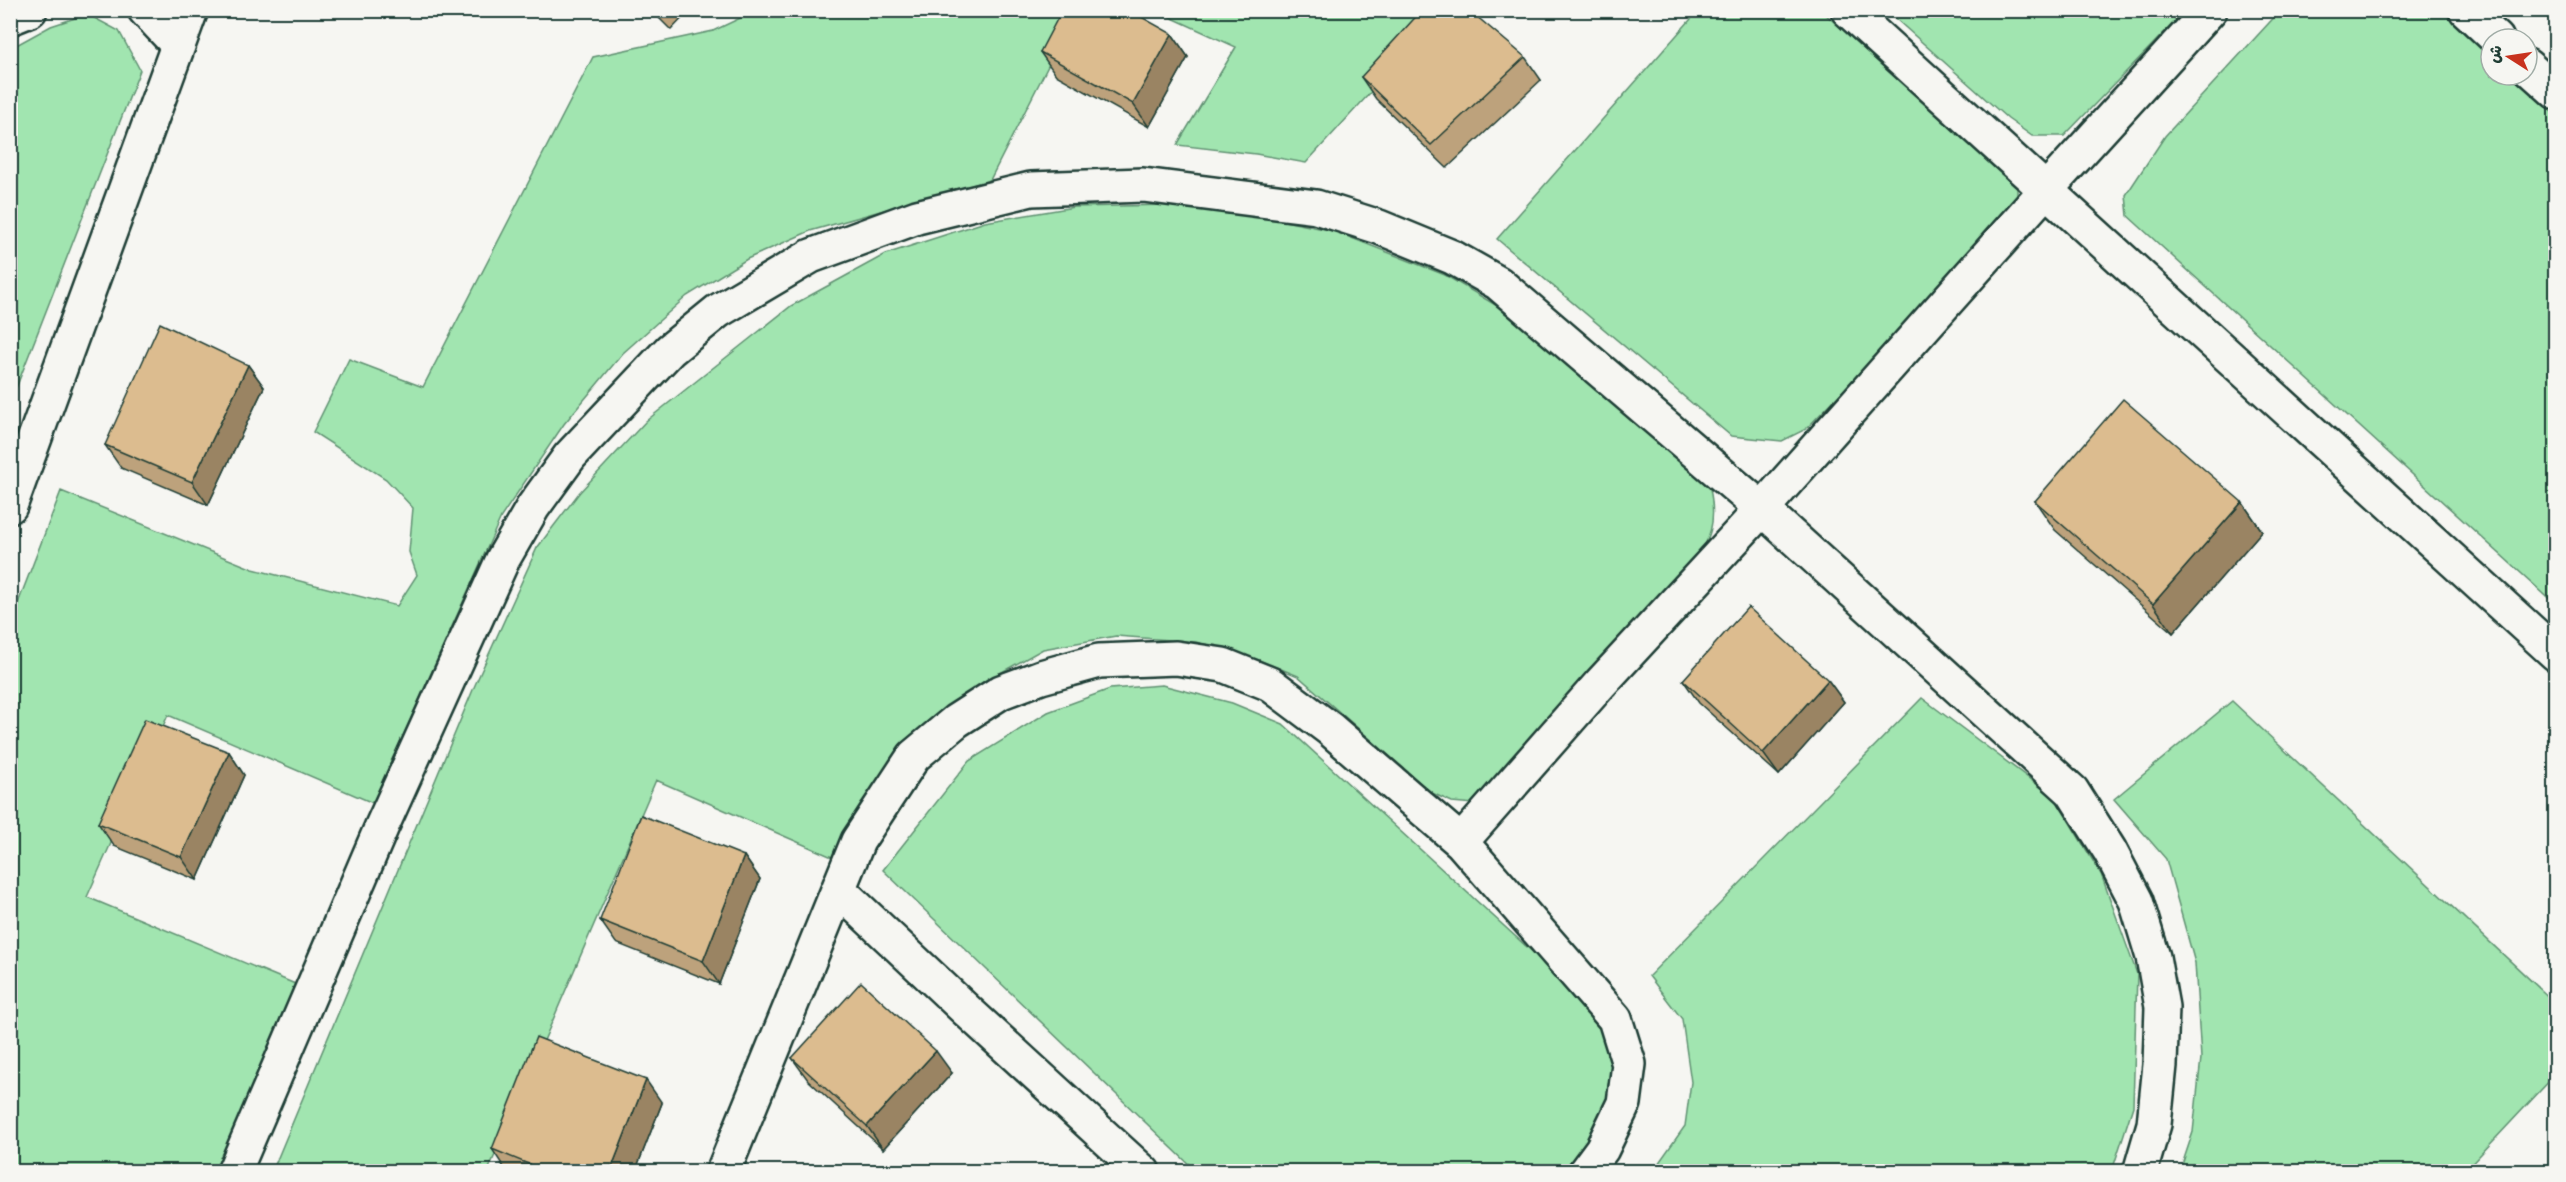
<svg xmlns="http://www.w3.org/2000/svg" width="2566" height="1182" font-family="'Architects Daughter','Playpen Sans Arabic',sans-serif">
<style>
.green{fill:#a1e5b0;stroke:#609172;stroke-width:1.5}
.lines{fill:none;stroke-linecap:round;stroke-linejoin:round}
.minor-casing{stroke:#1f3d34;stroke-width:38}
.primary-casing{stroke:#1f3d34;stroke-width:38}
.minor{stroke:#f6f6f2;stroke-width:33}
.primary{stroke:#f6f6f2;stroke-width:33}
.wall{fill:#bda27b;stroke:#1f3d34;stroke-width:1.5}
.shaded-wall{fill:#9a8464;stroke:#1f3d34;stroke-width:1.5}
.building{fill:#dcbc8f;stroke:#1f3d34;stroke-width:1.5}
</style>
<rect width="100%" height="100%" fill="#f6f6f2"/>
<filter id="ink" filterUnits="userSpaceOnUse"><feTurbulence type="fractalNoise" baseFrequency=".0167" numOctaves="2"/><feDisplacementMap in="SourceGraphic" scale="12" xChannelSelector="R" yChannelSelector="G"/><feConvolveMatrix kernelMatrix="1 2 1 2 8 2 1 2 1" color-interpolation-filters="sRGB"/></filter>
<g filter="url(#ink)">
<path class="green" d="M755 11H1076L990 180 810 231 747 259 687 296 623 353 564 424 501 517 373 803 168 715 87 897 300 986 221 1171H11L10 624 61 491 253 569 397 606 417 575 409 552 413 508 386 479 313 432 349 359 423 387 593 57 713 31Z
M1157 11H1445L1306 163 1256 154 1177 145 1236 47Z
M1698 11H1822L2017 188V205L2008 220 1806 429 1782 441 1731 436 1497 239Z
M1887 11H2185L2064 136H2032L2008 119Z
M2280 11H2442L2491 55V75H2512L2555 115V604L2128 216 2126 195 2165 136Z
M87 14 119 31 140 70 11 401V48L51 26Z
M1168 205 1239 212 1334 231 1445 275 1531 326 1709 484C1719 527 1708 541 1687 577L1474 804 1452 802 1432 793 1298 676 1259 660 1196 642 1116 636 1043 649 984 682 926 728 861 803 832 857 656 780 488 1171 272 1172 475 685 537 548 579 493 646 421 791 306 886 254 985 222 1074 207Z
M1162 685 1232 703 1283 724 1584 999 1605 1031 1615 1061 1613 1094 1602 1131 1568 1171H1196L883 870 969 761 1048 712 1110 689Z
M1922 698 2055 798 2101 874 2137 974 2133 1106 2112 1171H1653L1685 1126 1691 1082 1682 1019 1649 976Z
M2232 701 2555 1003V1075L2465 1171H2180L2193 1132 2201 1058 2195 963 2166 859 2114 799Z"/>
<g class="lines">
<defs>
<path id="minor" d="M145 10 178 45
M1848 10 2556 654
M2466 10 2497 39
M10 18 30 10
M2527 66 2556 92
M1461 842 1600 684 1762 509 2045 191 2210 10
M839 890 964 1008 1143 1172
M234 1172 382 826 503 559 533 507 570 456 670 350 718 311 811 256 917 217 1031 189 1143 185 1316 207 1379 227 1452 257 1498 283 1762 509 2072 791 2110 851 2136 901 2153 957 2162 1007 2160 1065 2154 1124 2140 1172
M723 1172 858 841 914 756 956 721 1001 692 1041 677 1099 661 1176 658 1223 665 1270 684 1330 729 1461 842 1615 1019 1629 1064 1624 1103 1602 1149 1585 1172"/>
<path id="primary" d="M10 506 191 10"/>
</defs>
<use href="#minor" class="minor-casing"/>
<use href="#primary" class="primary-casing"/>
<use href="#minor" class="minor"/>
<use href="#primary" class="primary"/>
</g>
<path class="wall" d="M651 10H690L671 30Z
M1172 34 1188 57 1149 127 1056 75 1040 52Z
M1525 57 1541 80 1447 168 1376 99 1361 77Z
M248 365 264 387 208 505 121 468 105 445Z
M2035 501 2242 502 2262 531 2173 633 2055 530Z
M1683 680H1828L1844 702 1779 775 1699 703Z
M229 752 244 775 197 880 114 846 98 823Z
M744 856 760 879 719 984 616 943 600 920Z
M792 1058 952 1073 883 1149 808 1080Z
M662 1103 635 1172H507L492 1149Z"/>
<path class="shaded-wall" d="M1172 34 1188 57 1149 127 1133 104Z
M248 365 264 387 208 505 192 482Z
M2242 502 2262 531 2173 633 2153 604Z
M1828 680 1844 702 1779 775 1763 753Z
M229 752 244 775 197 880 181 857Z
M744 856 760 879 719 984 703 961Z
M936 1051 952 1073 883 1149 867 1126Z
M646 1080 662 1103 635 1172H610Z"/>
<path class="building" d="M1062 10H1129L1172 34 1133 104 1040 52Z
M1422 10H1469L1525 57 1431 145 1361 77Z
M160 323 248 365 192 482 105 445Z
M2123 399 2242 502 2153 604 2035 501Z
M1748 607 1828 680 1763 753 1683 680Z
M145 719 229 752 181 857 98 823Z
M641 815 744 856 703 961 600 920Z
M861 982 936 1051 867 1126 792 1058Z
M536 1037 646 1080 610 1172H548L492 1149Z
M2552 1123H2556V1172H2549Z"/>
</g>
<rect width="2566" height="1182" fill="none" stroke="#f6f6f2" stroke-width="36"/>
<rect x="18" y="18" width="2530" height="1146" fill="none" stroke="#1f3d34" stroke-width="2" filter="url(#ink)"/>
<g transform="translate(2509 57) rotate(282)"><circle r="28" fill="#f6f6f2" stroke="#a0aca6" stroke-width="1.5"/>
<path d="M0-4.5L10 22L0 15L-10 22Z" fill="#c8321e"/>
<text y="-9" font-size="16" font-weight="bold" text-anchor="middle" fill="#1f3d34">ش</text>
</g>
</svg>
